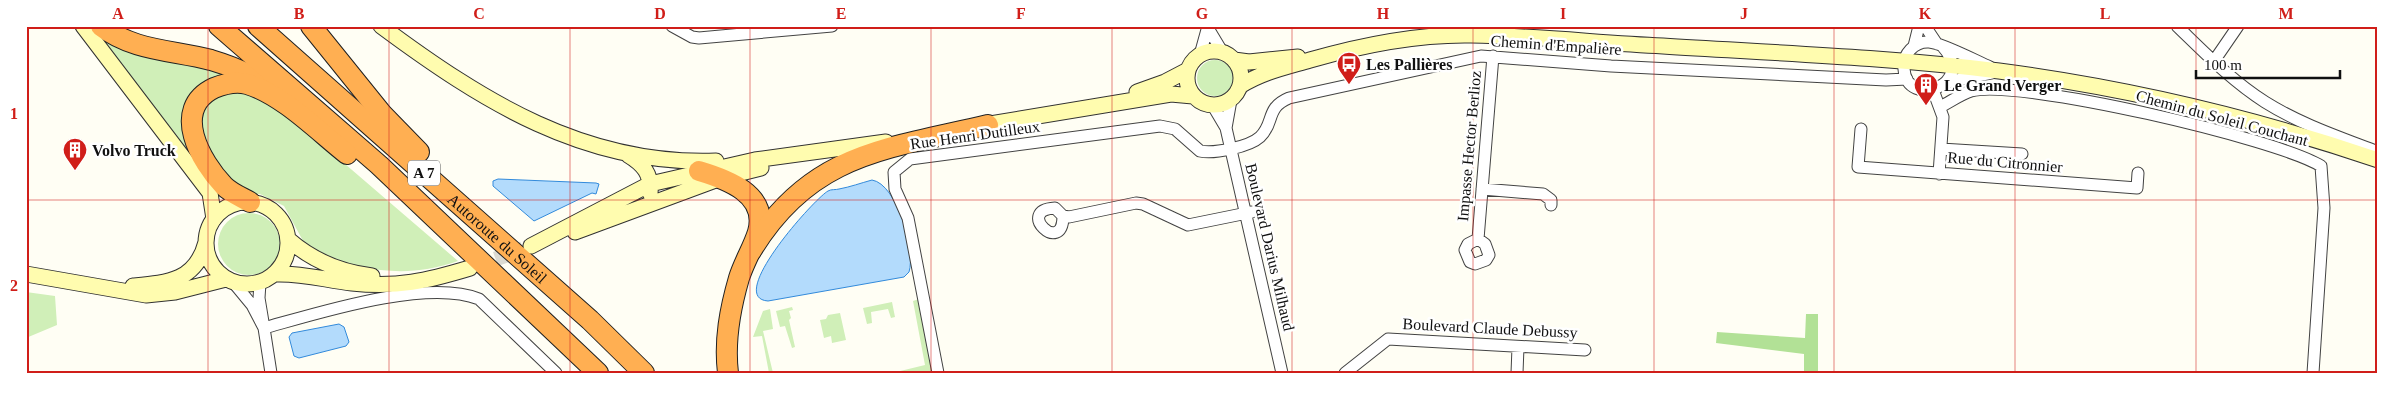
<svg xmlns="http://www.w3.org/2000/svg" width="2404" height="399" font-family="Georgia,serif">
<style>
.green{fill:#d0efb8}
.forest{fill:#b2e196}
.water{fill:#b3dbfc;stroke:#328adb}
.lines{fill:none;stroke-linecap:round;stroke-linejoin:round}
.secondary-tunnel{stroke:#dbdad2;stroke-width:15;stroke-dasharray:15 8;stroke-linecap:butt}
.street-casing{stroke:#434343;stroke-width:13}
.secondary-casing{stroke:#323232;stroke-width:17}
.highway-casing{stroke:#212121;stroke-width:22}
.street{stroke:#fff;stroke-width:11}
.secondary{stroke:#fffcaf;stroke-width:15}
.highway{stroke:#ffaf52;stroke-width:20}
.grid{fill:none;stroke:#d01e19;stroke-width:1;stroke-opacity:0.55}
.labels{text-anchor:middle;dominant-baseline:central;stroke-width:5;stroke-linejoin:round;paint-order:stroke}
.shield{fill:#fff;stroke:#585858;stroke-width:1}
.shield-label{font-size:15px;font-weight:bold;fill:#101010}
.street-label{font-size:16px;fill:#101010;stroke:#fff}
.poi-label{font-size:16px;font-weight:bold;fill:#101010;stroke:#fff;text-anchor:start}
.neatline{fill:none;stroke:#d01e19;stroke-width:2}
.grid-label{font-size:16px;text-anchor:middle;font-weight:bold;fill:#d01e19}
</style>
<rect width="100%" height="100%" fill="#fffef4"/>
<path class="green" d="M98 33 241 77 203 87 191 148 187 157 105 48Z
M1197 78a18 18 0 1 1 36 0a18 18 0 1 1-36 0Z
M239 89 288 115 458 261C404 280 360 270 308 250L284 206 260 194H249L228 179 203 145 200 126 203 110 214 98Z
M218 244a31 31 0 1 1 62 0a31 31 0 1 1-62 0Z
M26 292 55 296 57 325 26 338Z
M919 299 932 369 930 373H892L925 365 913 301Z
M892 302 895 317 891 318 888 309 871 312 872 323 867 324 863 308Z
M792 307 793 310 789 311 791 318 789 320 795 347 792 348 785 326 780 327 776 311Z
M770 309 773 329 763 331 773 373H769L762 336 753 337 763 311Z
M840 313 846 340 832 343 831 336 824 338 820 320 826 319 828 315Z"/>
<path class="forest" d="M1806 314H1818V373H1804V354L1716 343 1717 332 1805 338Z"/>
<path class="water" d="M498 179 596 183 599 184 596 194 592 193 534 221 493 186V181Z
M872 180C897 184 916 251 909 272L904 277 768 301C725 298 814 199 828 191 831 189 836 190 839 189 850 187 861 183 872 180Z
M339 324 344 327 349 342 346 346 299 358 294 356 289 337 292 333Z"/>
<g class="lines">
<path class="secondary-tunnel" d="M474 267 523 249"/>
<defs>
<path id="street" d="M672 26 692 37 699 38 832 26
M1925 26 1937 44
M2177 26C2205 53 2232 81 2265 102 2300 124 2339 137 2378 152
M1208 28 1223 53
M1914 46 1919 26
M1943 47C1977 85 1907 110 1904 69 1902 54 1915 41 1929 42 1942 43 1976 61 1990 67
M1200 55 1208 26
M2214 61 2238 26
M1947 82 1992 73
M1933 90 1943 117 1939 174
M1213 106 1226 128 1282 373
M1940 107C1950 102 1961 94 1971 91 2018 78 2278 139 2321 166L2324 208 2313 373
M1226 128 1231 100
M1861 129 1858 167 2137 188 2138 173
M1941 149 2022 154
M1482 189 1543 194 1551 200V205
M1063 216C1063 257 1014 210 1055 208L1063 216 1069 217 1136 203 1143 204 1188 225 1252 212
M1478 239 1485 244 1489 255 1486 260 1475 264 1470 262 1465 250 1468 244 1478 239 1493 56
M233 282 252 305 264 328 259 298 260 283
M271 373 264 328C318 313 427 278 479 299L556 373
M938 373 908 218 895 189 894 172 910 159 1160 126 1175 129 1200 151C1214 154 1249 147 1260 137 1275 123 1265 108 1289 98L1481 56 1611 66 1886 80 1907 79
M1345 373 1388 339 1585 350
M1517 373 1518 347"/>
<path id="secondary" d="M83 26 210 193 214 219
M381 26C482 101 585 166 716 161
M1187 78a27 27 0 1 1 54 0a27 27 0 1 1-54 0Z
M1234 60 1249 62 1298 57
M1240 86C1262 72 1286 67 1310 60 1362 45 1417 34 1471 35 1535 36 1599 43 1663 46 1775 53 1887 57 1999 71 2128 88 2255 118 2378 160
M1137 92 1165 82 1188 70
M978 126 1171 94 1193 96
M628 155C643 164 652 174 650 193
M206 243a41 41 0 1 1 82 0a41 41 0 1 1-82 0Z
M575 232 721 178 761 168
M289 240C313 261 340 272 372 276
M531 246 650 184 755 160 886 142
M26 274 146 295 175 292 226 279
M276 274C302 273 326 280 352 283 397 288 427 281 470 268
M133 286C168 283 196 281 206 242"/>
<g id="highway">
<path d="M101 26C133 51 173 50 211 60 228 65 245 72 261 81"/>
<path d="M219 26 379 165 598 373"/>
<path id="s1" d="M258 26 590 320 644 373"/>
<path d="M311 26 382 114 419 152"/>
<path d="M699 171C726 179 769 194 758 232 753 248 744 262 739 278 730 309 724 340 728 373"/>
<path d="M250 202C241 197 231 193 224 186 201 162 170 109 214 88 224 84 236 81 247 84 282 94 319 132 347 154"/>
<path d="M751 251C810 153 886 149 988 125"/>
</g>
</defs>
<use href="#street" class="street-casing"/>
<use href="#secondary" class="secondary-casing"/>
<use href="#highway" class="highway-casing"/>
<use href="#street" class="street"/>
<use href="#secondary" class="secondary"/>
<use href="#highway" class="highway"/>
</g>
<path class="grid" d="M208 26V373M389 26V373M570 26V373M750 26V373M931 26V373M1112 26V373M1292 26V373M1473 26V373M1654 26V373M1834 26V373M2015 26V373M2196 26V373M26 200H2378"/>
<defs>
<symbol id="bus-pin" viewBox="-11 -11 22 30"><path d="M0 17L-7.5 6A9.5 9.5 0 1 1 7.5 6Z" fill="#d01e19" stroke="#fff"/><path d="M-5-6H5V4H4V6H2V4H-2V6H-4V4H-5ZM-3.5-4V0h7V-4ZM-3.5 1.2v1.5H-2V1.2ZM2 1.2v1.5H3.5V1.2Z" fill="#fff"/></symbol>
<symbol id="building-pin" viewBox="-11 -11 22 30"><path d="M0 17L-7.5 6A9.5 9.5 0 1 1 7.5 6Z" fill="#d01e19" stroke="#fff"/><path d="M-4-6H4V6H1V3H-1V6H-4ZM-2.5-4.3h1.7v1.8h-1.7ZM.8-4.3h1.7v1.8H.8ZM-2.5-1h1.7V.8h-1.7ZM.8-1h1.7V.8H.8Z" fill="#fff"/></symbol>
</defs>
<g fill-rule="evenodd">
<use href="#bus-pin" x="1335" y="50" width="28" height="38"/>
<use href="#building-pin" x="1912" y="71" width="28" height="38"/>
<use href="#building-pin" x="61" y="136" width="28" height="38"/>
</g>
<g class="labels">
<rect class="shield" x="408" y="160.5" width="32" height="25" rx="4"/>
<g class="shield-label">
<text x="424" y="173">A 7</text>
</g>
<g class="street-label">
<text transform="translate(1556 45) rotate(4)">Chemin d'Empalière</text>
<text transform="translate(2222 118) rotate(15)">Chemin du Soleil Couchant</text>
<text transform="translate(975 135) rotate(-8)">Rue Henri Dutilleux</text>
<text transform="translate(1469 146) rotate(-85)">Impasse Hector Berlioz</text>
<text transform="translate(2005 162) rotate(5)">Rue du Citronnier</text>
<text stroke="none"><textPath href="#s1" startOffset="320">Autoroute du Soleil</textPath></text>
<text transform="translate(1270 247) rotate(77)">Boulevard Darius Milhaud</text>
<text transform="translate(1490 328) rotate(3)">Boulevard Claude Debussy</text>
</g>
<g class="poi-label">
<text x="1366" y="64">Les Pallières</text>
<text x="1944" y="85">Le Grand Verger</text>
<text x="92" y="150">Volvo Truck</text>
</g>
</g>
<rect width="2404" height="399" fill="none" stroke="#ffffff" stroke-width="55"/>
<path d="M2196 70v8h144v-8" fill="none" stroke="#101010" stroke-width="2.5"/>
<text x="2204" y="70" font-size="15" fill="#101010" stroke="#ffffff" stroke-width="4" paint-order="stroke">100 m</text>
<rect x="28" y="28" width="2348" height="344" class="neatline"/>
<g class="grid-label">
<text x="118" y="19">A</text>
<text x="299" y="19">B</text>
<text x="479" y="19">C</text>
<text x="660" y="19">D</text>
<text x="841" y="19">E</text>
<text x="1021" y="19">F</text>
<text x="1202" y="19">G</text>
<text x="1383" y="19">H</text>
<text x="1563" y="19">I</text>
<text x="1744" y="19">J</text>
<text x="1925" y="19">K</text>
<text x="2105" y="19">L</text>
<text x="2286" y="19">M</text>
<text x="14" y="119">1</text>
<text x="14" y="291">2</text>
</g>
</svg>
